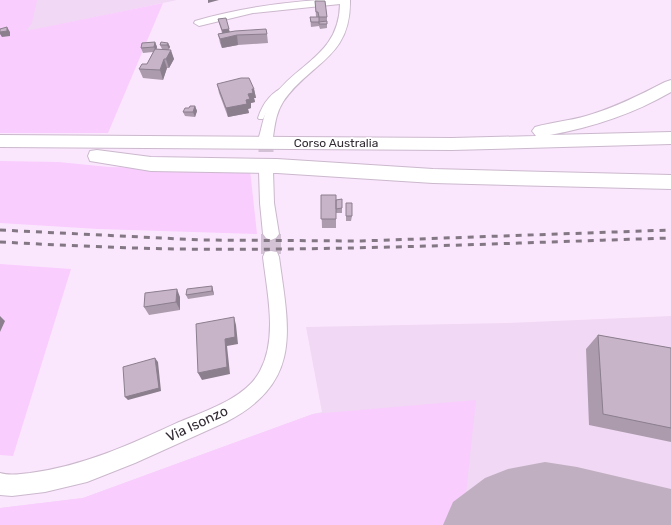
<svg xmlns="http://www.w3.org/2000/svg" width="671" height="525" font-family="Rubik,sans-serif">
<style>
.built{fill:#f1d8f4}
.green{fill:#f9cdfe}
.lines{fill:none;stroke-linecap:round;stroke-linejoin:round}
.taxiway{fill:#bfafc0;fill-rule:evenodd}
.street-tunnel{stroke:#d3c1d5;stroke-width:15;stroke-dasharray:15 8;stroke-linecap:butt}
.secondary-tunnel{stroke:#d3c1d5;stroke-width:20;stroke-dasharray:20 10;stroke-linecap:butt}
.lane-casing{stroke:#cbb8cd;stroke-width:2}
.street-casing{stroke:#cbb8cd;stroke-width:2}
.highway-casing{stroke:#cbb8cd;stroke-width:2}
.lane{fill:#fff;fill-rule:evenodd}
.street{fill:#fff;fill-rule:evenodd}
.highway{fill:#fff;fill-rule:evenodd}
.rail{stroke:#837784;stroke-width:3;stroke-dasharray:6 6;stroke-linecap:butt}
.wall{fill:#ab9bad}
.shaded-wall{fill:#8b7e8d}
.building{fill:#c7b4c9;stroke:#8b7e8d}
.labels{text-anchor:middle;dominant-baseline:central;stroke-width:3.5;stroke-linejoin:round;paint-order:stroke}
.street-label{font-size:12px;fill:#322b33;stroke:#fff}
.near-street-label{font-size:14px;fill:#322b33;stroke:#fff}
</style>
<rect width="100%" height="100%" fill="#fbe7fd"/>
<path class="built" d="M7 0H177L0 37V17Z
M671 316V525H0V508L83 498 313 414 322 412 306 327 507 323Z"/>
<path class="green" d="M0 0H37L32 23 26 31 163 3 108 133H0Z
M0 161 58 162 109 167 250 170 257 234 98 229 0 223Z
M0 264 71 269 13 456 0 455Z
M476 400 465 503 552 525H0V508L83 498 313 414Z"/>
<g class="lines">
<path class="taxiway" d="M545 462 577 467 671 489V525H443L453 502 485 478 508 469Z"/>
<path class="street-tunnel" d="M266 137V171"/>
<path class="secondary-tunnel" d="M271 234V257"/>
<defs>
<path id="lane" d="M286 86 288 87V89L272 101 263 119H259L258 118C263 103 271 92 286 86Z"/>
<path id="street" d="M319 0H350C351 59 310 62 283 102 276 113 275 124 273 137L271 140 266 141 261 140 259 137C263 123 264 112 272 99 296 63 339 56 340 4L253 13 199 26 194 23 195 21C236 9 277 3 319 0Z
M266 166 271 168 273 171 274 203 279 234 276 238 271 240 266 238 263 234 260 203 259 171 261 168Z
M271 251 277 252 279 257C289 330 303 382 226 422L135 463 87 482 45 492 12 496 0 495V473C10 476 20 474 30 473 84 466 131 444 179 422 205 411 246 398 260 371 278 338 267 292 263 257L265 252Z"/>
<path id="highway" d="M671 80V92C633 114 593 127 550 135L671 132V144L452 150 0 147V135L452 138 536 136 532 131 535 127C552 122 569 121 586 116 614 108 640 95 665 82Z
M97 150 151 157 277 159 433 169 671 175V189L433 183 277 173 151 171 90 161 88 156 90 151Z"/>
</defs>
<use href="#lane" class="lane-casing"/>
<use href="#street" class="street-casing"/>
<use href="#highway" class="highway-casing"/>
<use href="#lane" class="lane"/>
<use href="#street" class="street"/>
<use href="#highway" class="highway"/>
<path class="rail" d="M0 230 201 240 361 241 671 230
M0 242C58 245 117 248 175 249 341 251 506 243 671 238"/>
</g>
<path class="wall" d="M315 1 327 17V28L320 29 319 26 311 27 310 17H316Z
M218 19 230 32 267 34 268 43 238 45 222 48 220 43 218 34 222 33Z
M155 42 157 47 156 49H162L160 45 168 43 170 47 169 49 174 59 169 68H167L163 80 143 78 139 69 147 64 153 52 143 53 141 48Z
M217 84 254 89 256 98H254L255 102 251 103V108L248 109 249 113 228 117 219 93Z
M195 106 197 111 195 117 185 116 183 112 189 108Z
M321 195 336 200 342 208V213H336V228H322Z
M346 203 352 216 351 221H346Z
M212 286 213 290 214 295 188 299 186 295Z
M180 297V310L149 315 144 307Z
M598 335 671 348V442L589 425 586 349Z"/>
<path class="shaded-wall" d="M208 0H219L208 3Z
M7 27 10 32V36L2 37 0 34V32Z
M229 29 230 33 223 35 222 30Z
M237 35 238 45 222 48 220 39Z
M155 42 157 47 156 52 154 47Z
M168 43 170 47 169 49 167 45Z
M171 50 174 59 169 68 166 59Z
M164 59 167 68 163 80 160 70Z
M252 89H254L256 98H254L255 102 251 103V108L248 109 249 113 228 117 226 108 246 100 248 94Z
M195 106 197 111 195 117 193 112Z
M212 286 213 290 214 295 212 291Z
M177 289 180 297V310L176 302Z
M0 316 5 321 0 332Z
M234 317 236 325 238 344 227 346 230 374 202 380 198 373 225 339Z
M155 358 158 362 161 391 128 400 125 397Z"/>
<path class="building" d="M315 1H325L327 17H319L318 12H316Z
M310 17H319V22H311Z
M226 18 229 29 222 30 218 19Z
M327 21V24H319V22Z
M7 27V31L0 32V29Z
M266 29 267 34 237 35 220 39 218 34 235 31Z
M155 42 154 47 141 48 142 43Z
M161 42 168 43 167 45H160Z
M155 49 171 50 166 59H164L160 70 139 69 142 64H147Z
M241 78H249L254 89H252L253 93 248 94 250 99 246 100 247 104 226 108 217 84Z
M190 106H195L193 112H183L185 108H189Z
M321 195H336V219H321Z
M342 199V208L336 209V200Z
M346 203H352V216H346Z
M212 286V291L186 295 187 289Z
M177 289 176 302 144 307 145 293Z
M234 317 235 337 225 339 227 367 198 373 196 324Z
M598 335 671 348V428L603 414Z
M155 358 159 388 125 397 123 367Z"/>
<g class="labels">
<g class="street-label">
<text x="336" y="143">Corso Australia</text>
</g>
<g class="near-street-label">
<text transform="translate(197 424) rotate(-25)">Via Isonzo</text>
</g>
</g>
</svg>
